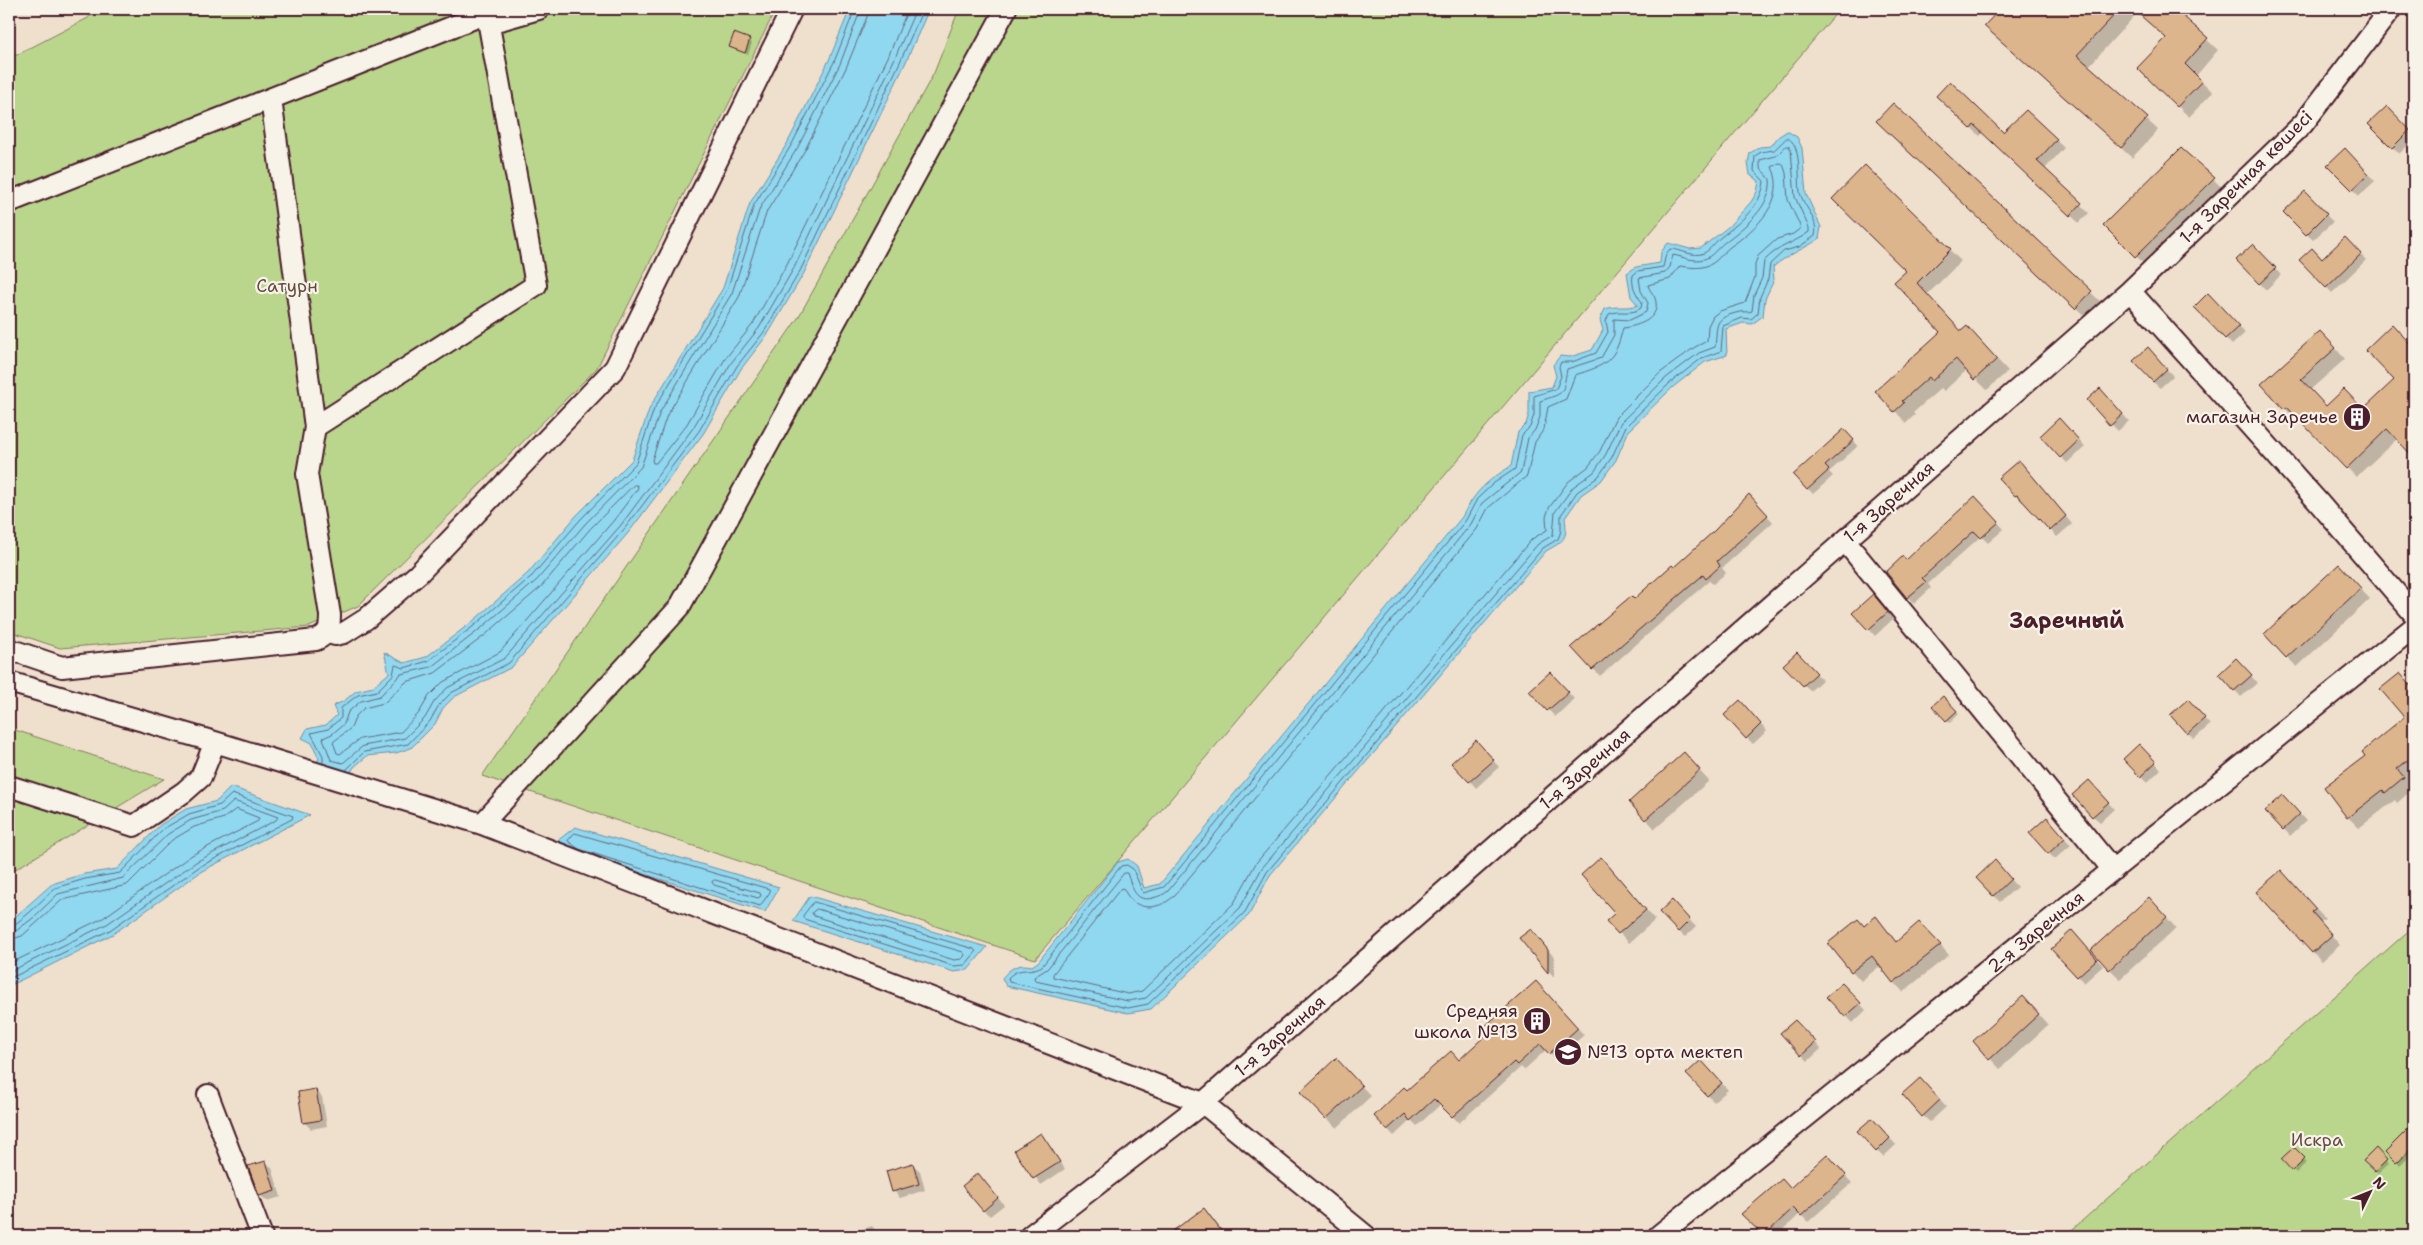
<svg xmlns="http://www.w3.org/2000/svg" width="2423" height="1245" font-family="'Shantell Sans',sans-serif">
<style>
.green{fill:#bad68d;stroke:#827a5c}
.water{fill:#8fd8f0;stroke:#738ea1}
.shadow{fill:#0003}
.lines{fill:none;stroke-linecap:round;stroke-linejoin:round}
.shore{stroke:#66697a;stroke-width:1}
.building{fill:#dcb58d;stroke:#4a1f2b}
.minor-casing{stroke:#4a1f2b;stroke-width:24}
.minor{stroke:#f7f3e8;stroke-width:20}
.labels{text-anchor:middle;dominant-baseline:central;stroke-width:4.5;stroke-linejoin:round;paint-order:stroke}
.street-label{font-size:18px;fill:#4a1f2b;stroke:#f7f3e8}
.park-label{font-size:18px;fill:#664d44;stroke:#f7f3e8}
.poi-label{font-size:18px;fill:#4a1f2b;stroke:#f7f3e8;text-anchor:end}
.district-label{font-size:22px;font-weight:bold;fill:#4a1f2b;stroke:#f7f3e8}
</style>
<rect width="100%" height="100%" fill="#efe0cd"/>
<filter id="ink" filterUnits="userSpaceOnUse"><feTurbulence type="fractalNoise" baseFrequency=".02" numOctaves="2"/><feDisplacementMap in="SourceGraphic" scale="10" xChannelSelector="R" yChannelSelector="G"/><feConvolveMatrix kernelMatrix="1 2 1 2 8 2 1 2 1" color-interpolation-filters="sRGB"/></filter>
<g filter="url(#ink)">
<path class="green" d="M96 9H776L597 368 358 606 309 627 60 648 9 631V59L88 18Z
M959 9 1839 10 1035 959 482 776 798 318 934 73Z
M9 728 164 779 9 873Z
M2414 926V1236H2065Z"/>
<path class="water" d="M850 9H929L905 64 804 273 768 334 741 369 703 434 629 532 512 667 454 697 443 708 435 724 411 748 396 753 367 756 354 767 348 777 313 766 319 759 312 743 302 738 307 729 326 725 337 715 333 706 344 701 356 691 373 687 389 673 384 652 404 663 426 657 472 622 528 573 576 516 632 460 650 407 723 288 750 203 788 142 829 60Z
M1787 131 1797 137 1802 148 1806 194 1821 227 1819 239C1804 249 1787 255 1773 267L1774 280 1765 299 1763 316 1752 324 1743 323 1726 329 1727 355 1705 362 1673 387 1629 430 1616 460 1601 481 1581 495 1565 518C1568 539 1564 541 1546 551L1270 875 1249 915 1151 1009 1128 1013 1006 986 1002 978C1011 967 1018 963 1032 966L1038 962 1118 862 1128 859 1137 866 1144 888 1160 884 1462 517C1476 490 1486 482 1511 466L1518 432 1526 424 1529 414V391L1552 387 1556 376 1553 365 1560 356 1570 357 1592 350 1603 330 1600 320 1605 309C1617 305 1626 309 1638 305L1631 297 1627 273 1636 267 1660 263 1661 252 1668 243 1690 249 1701 248 1728 227 1751 202 1757 192 1759 181 1750 175 1748 163 1750 153 1760 147 1771 146 1778 137Z
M231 787 310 815 202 871 113 934 9 986V922L52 884 84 874 117 869 160 825 186 809 217 801Z
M575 827 779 887 765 912 577 853 557 841Z
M810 896 987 947 968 970 954 972 793 921Z"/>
<path class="shadow" d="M2001 9H2173L2218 50 2196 76 2213 92 2189 117 2138 68 2167 38 2138 12 2088 67 2158 130 2132 158 1986 26Z
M749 40 752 43 748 55 730 47Z
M1938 96 2003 133 2056 140 2064 148 2044 170 2089 213 2079 223 1984 132 1980 136Z
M1893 104 2105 306 2090 321 1891 134Z
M2387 107 2414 136V139L2399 154 2370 124Z
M2181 150 2228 193 2149 269 2105 225Z
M2345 150 2375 181 2359 196 2329 165Z
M1865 167 1961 261 1927 295 1962 332 1978 339 2008 371 1987 390 1967 370 1944 391 1941 388 1913 413 1915 415 1906 423 1877 391 1942 332 1908 271Z
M2305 193 2333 222 2313 240 2285 212Z
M2345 239 2366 260 2332 293 2301 260 2322 261Z
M2253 245 2281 275 2266 290 2238 260Z
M2208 295 2245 333 2232 345 2196 307Z
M2392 326 2414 349V423L2410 427 2414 431V456L2398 438 2356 477 2297 416 2294 418 2263 384 2330 342 2345 359 2310 390 2326 407 2363 411 2396 380Z
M2154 355 2173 376 2160 388 2153 382Z
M2106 396 2129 421 2118 431 2088 400Z
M2066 426 2085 447 2067 463 2061 457Z
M1849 435 1858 446 1829 472 1833 476 1813 494 1795 475Z
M2025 468 2072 524 2057 537 2024 500 2022 502 2016 495Z
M1755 502 1773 522 1722 568 1726 573 1713 584 1709 581 1600 676 1573 647 1634 601Z
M1981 504 2004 529 1988 543 1981 536 1928 584 1931 588 1914 604 1887 572 1906 561Z
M2414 511V525L2407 517Z
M2348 576 2370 599 2297 667 2287 657Z
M1879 602 1893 619 1875 636 1869 629Z
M1804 660 1822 680 1810 691 1804 685Z
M2243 666 2257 683 2241 697 2220 674Z
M2400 675 2414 690V788L2397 803 2395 800 2359 828 2348 817 2366 756 2405 717Z
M1557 680 1574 699 1555 717 1531 691Z
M1943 697 1959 714 1950 723 1934 706Z
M2194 707 2210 725 2194 739 2188 733Z
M1746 709 1767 731 1753 744 1747 738Z
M1482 748 1499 767 1476 788 1470 781Z
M2146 752 2161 769 2147 783 2140 776Z
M1693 764 1709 781 1655 829 1646 819Z
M2095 788 2114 809 2100 822 2093 816Z
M2289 803 2306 821 2290 836 2284 829Z
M2053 825 2071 845 2055 859 2048 853Z
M1611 869 1655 920 1629 943 1608 921 1616 913Z
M2001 869 2017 887 2000 902 1977 878Z
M2290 881 2325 919 2320 922 2340 945 2322 961 2312 952Z
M1678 908 1696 927 1685 937 1678 931Z
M2159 909 2176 928 2120 979 2110 969Z
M1876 918 1897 943 1929 933 1949 955 1903 992 1880 966 1861 981 1852 971 1865 927Z
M1537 937 1554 957V977L1521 938Z
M2078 938 2103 966 2084 983 2053 949Z
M1542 989 1584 1035 1556 1059 1547 1049 1524 1070 1521 1067 1459 1123 1441 1104 1417 1126 1411 1120 1394 1136 1375 1116 1407 1092 1459 1061Z
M1848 991 1866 1010 1853 1023 1828 997Z
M2033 1008 2048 1025 2000 1069 1974 1041Z
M1802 1028 1821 1049 1808 1061 1802 1055Z
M1708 1068 1728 1090 1714 1102 1688 1074Z
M1346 1070 1371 1096 1337 1128 1327 1118Z
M1927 1086 1946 1107 1930 1122 1923 1116Z
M316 1090 322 1097 327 1126 311 1129 304 1122Z
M2414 1108V1118L2409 1113Z
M1879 1126 1896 1145 1883 1157 1877 1151Z
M1041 1134 1065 1169 1041 1185 1016 1150Z
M2398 1141 2411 1154 2400 1165 2387 1152Z
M2294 1149 2307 1162 2296 1173 2283 1159Z
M2376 1150 2389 1164 2378 1174 2365 1161Z
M266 1162 272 1168 281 1197 267 1201 260 1195Z
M1833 1163 1852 1183 1808 1222 1800 1214 1777 1236H1765L1743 1214 1790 1189Z
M913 1165 920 1171 925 1190 900 1198 894 1191Z
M984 1181 1004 1205 990 1216 983 1210Z
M1204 1209 1227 1236H1168Z
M872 1226 880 1236H847V1234Z"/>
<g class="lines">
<path class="shore" d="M861 9 840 64 798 147 760 208 732 293 660 412 641 467 585 524 537 580 479 630 431 667 401 674 380 696 361 701 348 712 344 724 332 734 323 738 331 760 343 763 363 746 405 738 425 718 434 702 447 688 505 658 621 525 693 428 731 363 759 328 794 268 894 60 916 9
M869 9 867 17 846 68 805 150 767 211 739 297 667 415 652 460 653 463H656L687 424 725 359 753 324 787 264 888 57 908 9
M1787 138C1802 143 1798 177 1800 192 1803 207 1819 218 1815 236L1799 247 1784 251 1770 264 1768 279 1760 297 1758 313 1751 319 1742 318 1723 326 1721 351 1702 358 1670 383 1626 426 1612 457 1598 477 1577 492 1561 515V531L1558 539 1543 548 1267 872 1245 912 1148 1004 1128 1008 1009 982 1008 978C1018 966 1030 973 1042 966L1121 866 1127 865 1133 869 1143 893 1164 887 1466 520 1477 499 1494 483 1515 469 1522 435 1530 427 1534 415V396L1556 389 1561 376 1559 367 1561 362H1572L1596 353 1608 332 1606 321 1609 314C1621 309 1630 316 1641 308L1642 302C1636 294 1631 286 1633 275L1638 271 1663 267 1666 254 1670 249C1681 249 1693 258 1704 253 1710 250 1715 242 1721 237 1739 223 1762 206 1764 181L1754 171 1755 156 1761 152 1774 150Z
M1786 146H1789L1791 150 1795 197 1809 228V232C1793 244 1779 245 1764 261L1762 278 1754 295 1752 311C1747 313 1745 311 1740 312 1712 318 1718 325 1715 347L1699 353 1666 378 1621 422 1606 454 1594 472 1573 487 1555 512 1553 535 1538 544 1262 868 1240 908 1146 998 1128 1001 1035 981 1034 977 1047 969 1124 873H1127C1132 887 1135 903 1153 898 1159 896 1164 895 1168 891L1471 524 1482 503 1521 472 1528 438 1535 430 1540 417V401C1566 392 1562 396 1567 369L1601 358 1614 335V319L1630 320 1646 312 1648 303 1641 291 1639 278 1665 273 1670 267 1673 255C1684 257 1692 262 1704 259 1712 257 1718 247 1725 242 1743 228 1773 206 1770 179L1760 168V160L1776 156Z
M1780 163 1783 164 1786 173 1788 200 1801 228 1793 234 1777 239 1758 256 1755 264V277L1745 303 1720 311 1713 316 1708 326 1707 341 1695 347 1660 373 1616 417 1600 451 1588 467 1568 482 1549 508 1546 517 1547 530 1532 539 1256 863 1234 903 1142 991 1128 994 1053 977V974L1121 888 1124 889C1133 911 1157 912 1174 896L1477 529 1488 508 1527 476 1535 442 1544 429 1548 407 1566 399 1575 375C1606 365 1615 362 1623 328 1638 326 1662 319 1655 298 1653 293 1649 290 1648 285L1670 279 1680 266C1688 267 1698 269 1706 266 1716 264 1722 253 1730 247 1756 229 1788 200 1772 167Z
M634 485H637L638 488 614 520 500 652 443 682 429 696 419 713 401 732 360 739 340 754 337 753 333 742 351 728 356 716 364 708 384 703 406 682 435 673 484 636 541 587 590 529Z
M323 763V756L311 733 328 729 341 718V708L358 695 377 691 393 675 395 665 404 668 428 661 475 625 532 576 580 520 636 463 654 409 727 290 754 205 792 144 834 62 855 9
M346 770 364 752 408 744 430 721 439 705 451 693 509 663 625 528 699 431 737 366 764 332 800 271 900 62 923 9
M575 833 769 889 770 892 760 906 579 849 568 841Z
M715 880 760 893 761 896 758 898 714 885 712 882Z
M814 902 974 949 976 952 965 965 954 966 804 919 803 916Z
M817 909 963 952 965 955 962 959 954 960 814 916 812 913Z
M9 926 14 925 29 913 55 888 85 879 120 873 163 829 189 814 220 805 232 794 293 816 292 819 199 867 110 930 9 979
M9 932 16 931 33 918 58 894 123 878 168 834 191 820 223 811 234 801 278 817 276 820 196 862 107 924 9 972
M9 940 22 936 62 900 127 885 172 840 194 827 224 818 236 809 259 818 258 821 192 855 103 918 9 964"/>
</g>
<path class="building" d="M2000 9H2120L2077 55 2148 118 2121 148 1984 26Z
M2133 9H2175L2208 38 2185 64 2202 81 2177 107 2137 68 2166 38Z
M734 33 750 39 745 53 729 47Z
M1950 81 2003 132 2026 110 2057 139 2037 161 2082 203 2070 216 1974 125 1971 129 1936 96Z
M1893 103 2092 291 2075 309 1876 121Z
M2387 106 2410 130 2392 148 2368 124Z
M2181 148 2215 178 2135 257 2103 225Z
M2345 148 2369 174 2352 190 2327 165Z
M1865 165 1951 249 1917 283 1961 331 1967 326 1997 359 1974 380 1956 359 1932 381 1929 377 1902 401 1904 403 1894 412 1875 391 1940 332 1894 282 1906 271 1832 199Z
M2305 191 2327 214 2306 235 2283 212Z
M2345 237 2361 254 2326 288 2299 260 2312 248 2322 259Z
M2253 244 2276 268 2259 284 2236 260Z
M2208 293 2239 326 2225 339 2194 307Z
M2392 324 2414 348V458L2387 429 2346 469 2287 407 2284 409 2261 384 2320 331 2336 348 2301 379 2326 406 2344 389 2363 409 2394 380 2365 350Z
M2148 347 2167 369 2153 382 2133 361Z
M2100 388 2123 414 2110 426 2087 400Z
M2059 418 2079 440 2060 458 2040 436Z
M1844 429 1854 440 1825 466 1829 470 1807 490 1793 475Z
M2019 460 2066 516 2050 531 2017 495 2015 496 1998 478Z
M1749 494 1768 515 1717 561 1720 566 1706 579 1703 575 1592 670 1571 647 1631 596 1634 599 1672 565 1674 567 1715 530Z
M1975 496 1999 522 1981 538 1974 531 1922 578 1926 582 1907 598 1886 572 1903 556 1906 560Z
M2339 564 2361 588 2286 658 2264 634Z
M1873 594 1888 612 1868 630 1852 613Z
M1797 652 1817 673 1803 686 1783 665Z
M2236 658 2252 675 2234 691 2219 674Z
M1550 672 1569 692 1547 711 1529 691Z
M2400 673 2414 690V755L2397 769 2404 777 2385 793 2383 790 2347 818 2324 787 2365 756 2362 752 2404 717 2380 689Z
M1943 696 1957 711 1946 721 1932 706Z
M2188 699 2205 718 2187 734 2170 715Z
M1740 700 1761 724 1746 739 1724 715Z
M1476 740 1494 760 1469 782 1451 763Z
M2139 744 2156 762 2140 777 2123 759Z
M1684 752 1700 770 1645 820 1629 802Z
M2089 780 2109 802 2092 817 2072 795Z
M2283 795 2300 814 2283 830 2265 811Z
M2047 817 2065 838 2048 854 2029 833Z
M1601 857 1646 910 1618 934 1606 921 1615 913 1581 875Z
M1995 860 2011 879 1993 896 1976 878Z
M2281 870 2316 909 2312 912 2332 935 2312 953 2256 892Z
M2149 897 2167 917 2109 970 2091 950Z
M1672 900 1690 920 1678 932 1659 912Z
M1876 916 1896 942 1919 922 1941 945 1893 983 1872 956 1851 972 1828 943 1858 919 1864 926Z
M1531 929 1548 950V973L1519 938Z
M2072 930 2097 959 2077 977 2051 949Z
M1536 981 1578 1028 1549 1054 1540 1044 1517 1065 1514 1062 1452 1117 1434 1099 1410 1121 1405 1114 1387 1130 1374 1116 1404 1087 1407 1090 1451 1051 1459 1060 1488 1033 1483 1028Z
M1842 983 1861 1003 1845 1017 1826 997Z
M2023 996 2039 1014 1989 1060 1973 1041Z
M1795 1020 1816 1042 1801 1056 1780 1033Z
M1336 1058 1362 1086 1326 1119 1300 1092Z
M1701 1060 1722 1083 1707 1096 1686 1074Z
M1920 1078 1940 1100 1922 1117 1902 1094Z
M316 1089 321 1120 303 1123 298 1092Z
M1872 1118 1890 1138 1876 1152 1857 1131Z
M2414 1123V1146L2396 1163 2385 1152Z
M1041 1133 1060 1162 1033 1179 1014 1150Z
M2294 1147 2305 1158 2292 1171 2281 1159Z
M2376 1148 2387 1160 2375 1172 2363 1161Z
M1827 1154 1846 1175 1801 1216 1793 1208 1764 1236 1741 1214 1782 1179 1790 1188Z
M266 1161 275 1191 259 1196 248 1166Z
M913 1163 919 1184 892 1192 886 1171Z
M978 1173 998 1198 983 1211 962 1186Z
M1204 1208 1225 1236H1166Z"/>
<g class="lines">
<defs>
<path id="minor" d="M489 20H500L539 9
M9 202 487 13
M2130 291 2319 503 2414 614
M315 427 536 285 486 9
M1845 541 2113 870
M328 632 335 635 344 633 366 619 418 574 615 368 792 9
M9 649 62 667 316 640C329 634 330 629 330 615L307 474 315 427 271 99
M9 682 215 742 482 824 1203 1103 1366 1236
M9 786 134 826 184 792 201 777 215 742
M482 824 679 608 1006 9
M208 1095 262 1236
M1030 1236 1203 1103 2130 291 2303 124 2391 9
M1658 1236 2414 627"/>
</defs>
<use href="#minor" class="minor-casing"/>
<use href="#minor" class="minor"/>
</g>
</g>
<defs>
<symbol id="building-disc" viewBox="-11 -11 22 22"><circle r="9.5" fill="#4a1f2b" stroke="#f7f3e8"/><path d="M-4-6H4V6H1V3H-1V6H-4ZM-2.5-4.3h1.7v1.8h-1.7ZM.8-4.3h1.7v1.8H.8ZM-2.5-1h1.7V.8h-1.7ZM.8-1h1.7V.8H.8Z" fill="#fff"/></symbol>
<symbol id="school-disc" viewBox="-11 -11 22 22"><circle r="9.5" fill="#4a1f2b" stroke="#f7f3e8"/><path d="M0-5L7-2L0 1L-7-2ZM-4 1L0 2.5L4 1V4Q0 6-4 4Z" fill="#fff"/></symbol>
</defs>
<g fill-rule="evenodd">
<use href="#building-disc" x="2341" y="401" width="32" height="32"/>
<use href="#building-disc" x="1521" y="1005" width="32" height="32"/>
<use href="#school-disc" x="1552" y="1036" width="32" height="32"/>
</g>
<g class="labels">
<g class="street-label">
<text transform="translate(2246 177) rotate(-45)">1-я Заречная көшесі</text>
<text transform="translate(1889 502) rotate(-41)">1-я Заречная</text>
<text transform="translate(1585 769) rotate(-41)">1-я Заречная</text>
<text transform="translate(2036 932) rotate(-39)">2-я Заречная</text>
<text transform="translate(1280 1036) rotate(-41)">1-я Заречная</text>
</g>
<g class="park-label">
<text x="287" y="286">Сатурн</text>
<text x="2317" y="1140">Искра</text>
</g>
<g class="poi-label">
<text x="2338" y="417">магазин Заречье</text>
<text x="1518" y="1011">Средняя<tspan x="1518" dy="21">школа №13</tspan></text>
<text x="1587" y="1052" text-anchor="start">№13 орта мектеп</text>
</g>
<g class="district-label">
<text x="2067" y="620">Заречный</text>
</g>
</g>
<rect width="2423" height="1245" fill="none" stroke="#f7f3e8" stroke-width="30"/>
<rect x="15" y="15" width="2393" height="1215" fill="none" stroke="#4a1f2b" stroke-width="2" filter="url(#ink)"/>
<g transform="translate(2370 1192) rotate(47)" stroke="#f7f3e8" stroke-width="4" paint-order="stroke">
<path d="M0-4L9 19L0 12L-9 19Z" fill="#4a1f2b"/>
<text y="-8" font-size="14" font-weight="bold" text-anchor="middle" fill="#4a1f2b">N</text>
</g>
</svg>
